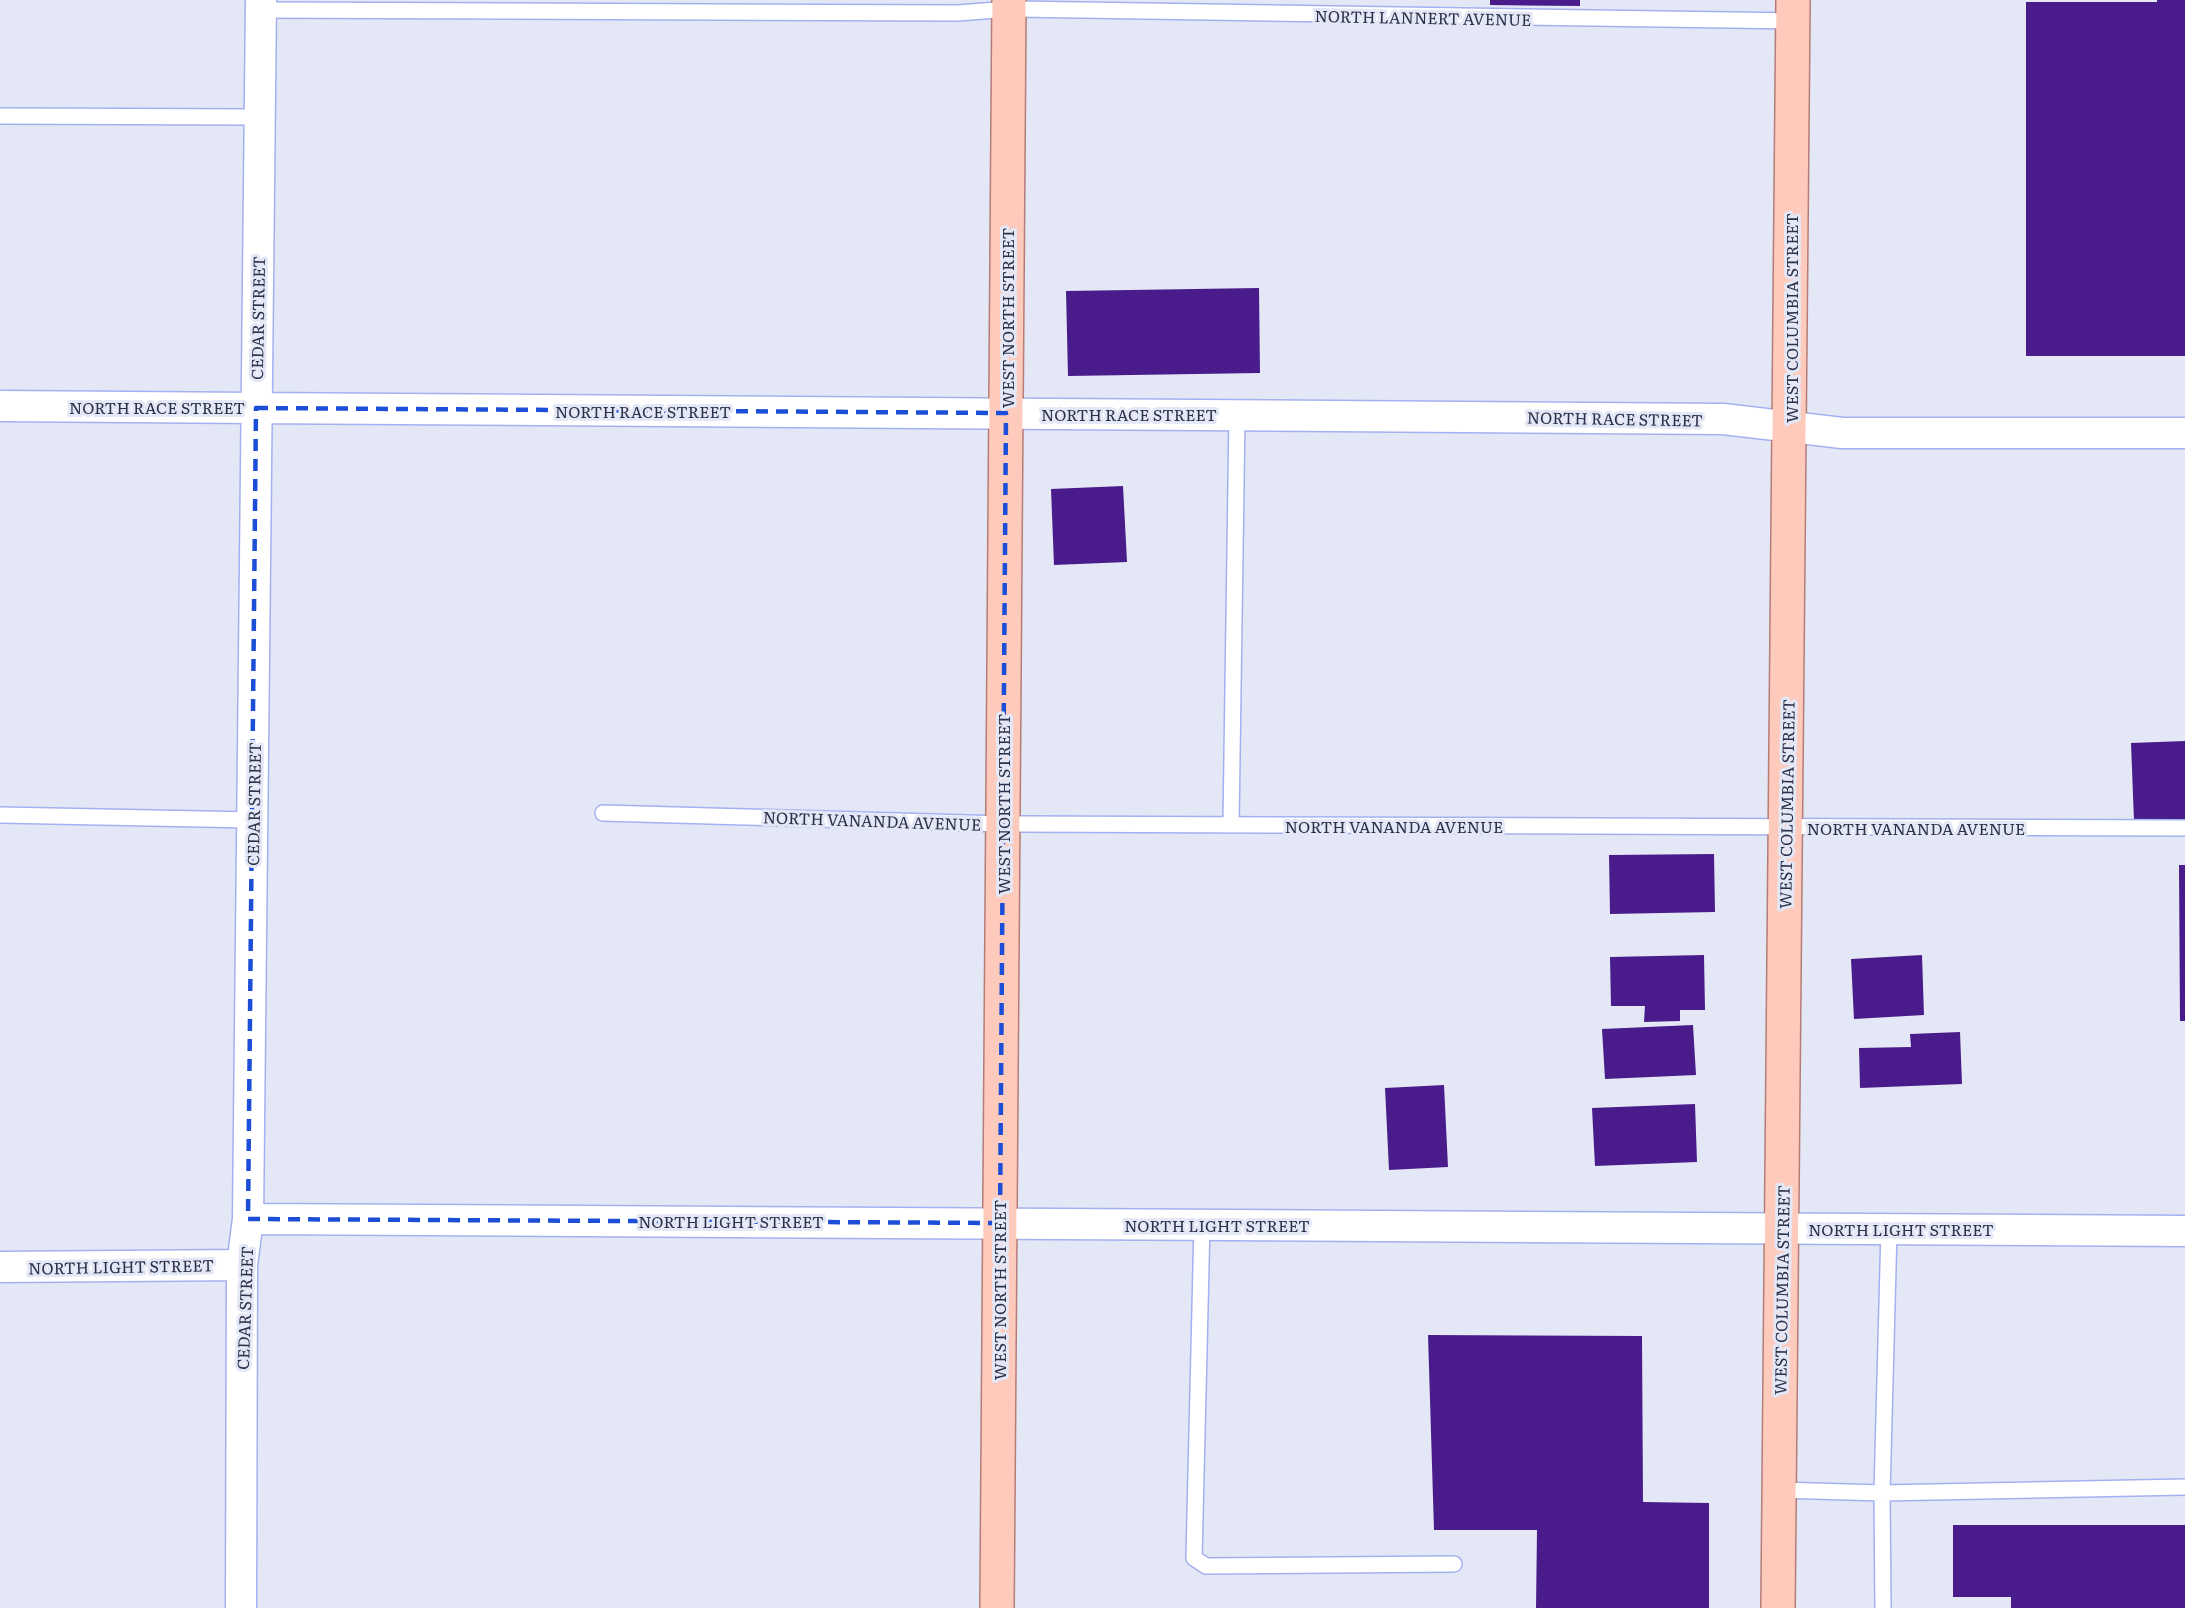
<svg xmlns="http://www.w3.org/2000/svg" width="2185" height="1608" font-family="Literata,serif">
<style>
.building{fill:#4a1c8b}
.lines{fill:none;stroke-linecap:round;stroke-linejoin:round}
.service-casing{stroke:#a4b1f0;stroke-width:18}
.minor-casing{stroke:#a4b1f0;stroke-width:33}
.primary-casing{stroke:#b47d77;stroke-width:36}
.service{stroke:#fff;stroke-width:15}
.minor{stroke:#fff;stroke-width:30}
.primary{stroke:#fecabc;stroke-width:33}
.marked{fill:none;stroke:#1d4ed8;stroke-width:4.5;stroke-dasharray:12 8;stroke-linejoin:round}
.labels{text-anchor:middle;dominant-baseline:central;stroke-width:6;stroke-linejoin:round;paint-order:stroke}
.street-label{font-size:16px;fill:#2c314a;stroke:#e4e7f5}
</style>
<rect width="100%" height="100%" fill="#e4e7f5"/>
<path class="building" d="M1490 0H1580V6L1490 5Z
M2157 0H2185V356H2026V2H2157Z
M1259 288 1260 373 1068 376 1066 291Z
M1123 486 1127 562 1054 565 1051 489Z
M2185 741V820L2134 821 2131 743Z
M1714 854 1715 912 1610 914 1609 855Z
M2179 865H2185V1021H2180Z
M1704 955 1705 1010H1680V1021L1644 1022 1645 1006H1611L1610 957Z
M1922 955 1924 1015 1854 1019 1851 959Z
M1693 1025 1696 1075 1605 1079 1602 1029Z
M1960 1032 1962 1084 1860 1088 1859 1048 1911 1047 1910 1034Z
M1444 1085 1448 1167 1389 1170 1385 1088Z
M1695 1104 1697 1162 1595 1166 1592 1108Z
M1428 1335 1642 1336 1643 1502 1709 1503V1608H1536L1537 1530H1434Z
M1953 1525H2185V1608H2011V1597H1953Z"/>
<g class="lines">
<defs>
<path id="service" d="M261 10 958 13 1009 9 1793 21
M0 116 260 117
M603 813 1003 824 2185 828
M0 815 252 820
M1231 825 1237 415
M1202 1224 1194 1558 1206 1566 1454 1564
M1889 1229 1882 1493 2185 1487
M1779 1490 1882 1493 1883 1608"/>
<path id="minor" d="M0 406 1723 419 1842 433H2185
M248 1219 2185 1231
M0 1267 242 1265
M241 1608 242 1265 248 1219 261 0"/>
<path id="primary" d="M997 1608 1009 0
M1778 1608 1793 0"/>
</defs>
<use href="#service" class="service-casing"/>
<use href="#minor" class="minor-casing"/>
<use href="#primary" class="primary-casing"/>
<use href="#service" class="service"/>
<use href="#minor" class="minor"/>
<use href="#primary" class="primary"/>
</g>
<path class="marked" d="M256 408 1006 413 1000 1223 248 1219Z"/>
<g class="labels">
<g class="street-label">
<text transform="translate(1423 17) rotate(1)">NORTH LANNERT AVENUE</text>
<text transform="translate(257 318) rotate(-89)">CEDAR STREET</text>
<text transform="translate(1007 318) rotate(-90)">WEST NORTH STREET</text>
<text transform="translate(1791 318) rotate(-90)">WEST COLUMBIA STREET</text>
<text x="157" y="407">NORTH RACE STREET</text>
<text x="643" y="411">NORTH RACE STREET</text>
<text x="1129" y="414">NORTH RACE STREET</text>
<text transform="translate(1615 418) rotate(1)">NORTH RACE STREET</text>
<text transform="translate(253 804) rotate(-89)">CEDAR STREET</text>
<text transform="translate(1003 804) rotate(-90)">WEST NORTH STREET</text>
<text transform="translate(1786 804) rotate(-89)">WEST COLUMBIA STREET</text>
<text transform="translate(872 820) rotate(2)">NORTH VANANDA AVENUE</text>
<text x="1394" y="826">NORTH VANANDA AVENUE</text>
<text x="1916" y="828">NORTH VANANDA AVENUE</text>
<text x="731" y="1221">NORTH LIGHT STREET</text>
<text x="1217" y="1225">NORTH LIGHT STREET</text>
<text x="1901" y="1229">NORTH LIGHT STREET</text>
<text transform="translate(121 1266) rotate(-1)">NORTH LIGHT STREET</text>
<text transform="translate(999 1290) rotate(-90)">WEST NORTH STREET</text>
<text transform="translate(1781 1290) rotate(-89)">WEST COLUMBIA STREET</text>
<text transform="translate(244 1308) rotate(-88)">CEDAR STREET</text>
</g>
</g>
</svg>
